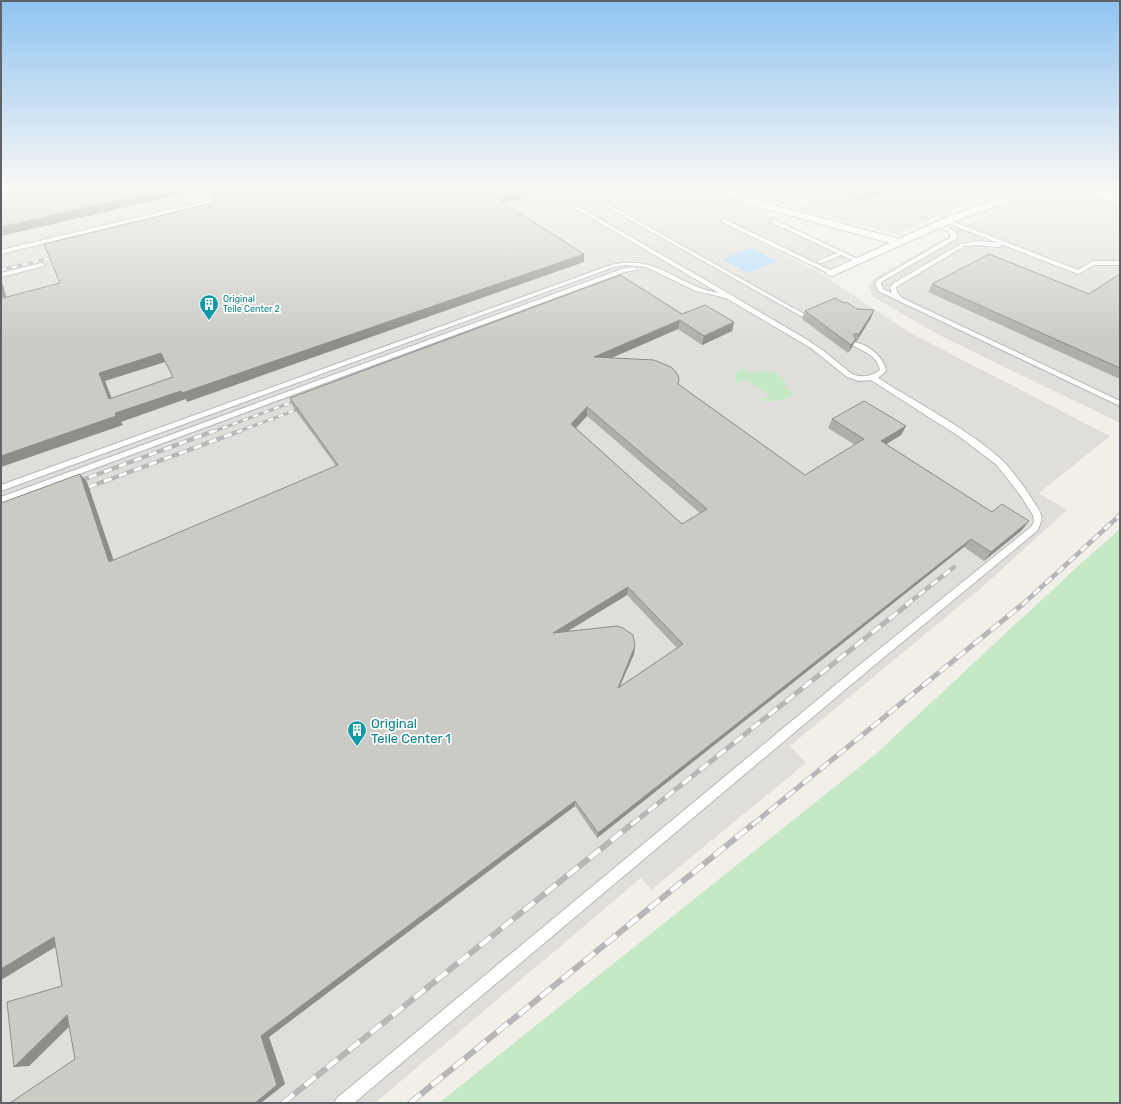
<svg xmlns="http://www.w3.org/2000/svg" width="1121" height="1104" font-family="Rubik,sans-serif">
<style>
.industrial{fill:#e0deda}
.green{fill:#c5e8c5}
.water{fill:#aadaff}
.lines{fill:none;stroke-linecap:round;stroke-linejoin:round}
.service-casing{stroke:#b5b8bc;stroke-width:2}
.minor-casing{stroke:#b5b8bc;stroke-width:2}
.tertiary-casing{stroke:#b5b8bc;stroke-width:2}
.service{fill:#fff;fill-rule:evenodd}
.minor{fill:#fff;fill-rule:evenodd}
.tertiary{fill:#fff;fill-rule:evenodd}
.rail-far3-casing{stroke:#b6b7b8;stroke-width:3}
.rail-far2-casing{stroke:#b6b7b8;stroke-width:4.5}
.rail-far1-casing{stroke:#b6b7b8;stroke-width:5}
.rail-casing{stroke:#b6b7b8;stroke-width:6}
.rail-far3{stroke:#fff;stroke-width:2;stroke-dasharray:5.5;stroke-linecap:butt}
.rail-far2{stroke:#fff;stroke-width:3;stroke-dasharray:8;stroke-linecap:butt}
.rail-far1{stroke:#fff;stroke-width:3.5;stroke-dasharray:11;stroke-linecap:butt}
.rail{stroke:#fff;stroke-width:4.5;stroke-dasharray:14;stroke-linecap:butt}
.wall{fill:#afaea9;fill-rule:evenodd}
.shaded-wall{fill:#8f8d8a}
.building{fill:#cccac5;stroke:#8f8d8a;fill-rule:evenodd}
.labels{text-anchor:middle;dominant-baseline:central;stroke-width:3.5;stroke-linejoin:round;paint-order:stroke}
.far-culture-label{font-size:9px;fill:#0d838f;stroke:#fff;text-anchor:start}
.near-culture-label{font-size:13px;fill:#0d838f;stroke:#fff;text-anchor:start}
</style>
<rect width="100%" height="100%" fill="#f1efe8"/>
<path class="industrial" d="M1 188H585L614 203 661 188H702L769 212 763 214 855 256 827 268 739 226 738 224 753 218 730 226 820 273 912 334 1110 436 1039 493 1067 510 981 588 790 746 806 763 651 890 641 878 375 1103H1Z
M743 188H825L781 204Z
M842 188H939L972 201 900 232 893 233 794 208Z
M1058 189 1073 192 1120 209V423L935 333 872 296 869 286 875 278 947 237 949 235 947 233 997 212 991 209Z"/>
<path class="green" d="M722 188H743L771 200 764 203Z
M963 188H1019C991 198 991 197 963 188Z
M742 368 749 373C762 369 789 371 786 390L795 392C786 402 774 402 761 400L770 395 745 379 736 384C733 376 736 373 742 368Z
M1120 529V1099L1118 1103H439L877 753 1078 566Z"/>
<path class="water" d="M752 248 777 261 748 273 723 259Z"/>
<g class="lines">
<defs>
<path id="service" d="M541 188H546L721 289 804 338 821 349 852 374C862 378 871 377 880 370 878 356 863 351 852 345V343C865 341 885 358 886 371L878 378C919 404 966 428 1002 460 1011 469 1023 485 1030 496 1039 511 1046 515 1037 531L865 673 354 1103H334L337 1098 857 667 1031 527 1034 522 1033 515 1021 496 997 465 960 437 871 380 859 381 847 377 811 348 726 298 696 291 646 267 626 265 614 267 1 491V485L611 265C660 254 676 286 719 293Z
M574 188H579L806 315 801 316Z
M812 188H818L768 207 764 206Z
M956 188H961L997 202 993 203Z
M224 197H226V199L1 254V250Z
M724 219 834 272 835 273 830 274 722 222 721 221Z
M946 219 1078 270 1093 261H1120V265H1094L1078 274 1001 244V246L999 247 978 245 964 246 896 287 897 292 902 298 1120 401V406L878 291 875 283 879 279 951 237 948 231 936 226V224L952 229 957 235 956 239 883 281 881 283 883 289 892 293 890 287 894 283 961 244 978 241 999 243 944 222 943 221Z
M771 220H775L862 261 857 262 841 255 822 263H818V261L837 253 771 222Z
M42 263 45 265 44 266 1 277V273Z
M634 267 636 268V270L625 272 1 503V497L622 269Z"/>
<path id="minor" d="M708 188H721L769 204 899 239 947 217 1029 188H1042L1040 190 955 221 832 276 828 275 826 273 828 271 890 243 763 208 710 190Z
M1092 188H1102L1112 196 1110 198H1104Z"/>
<path id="tertiary" d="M1076 188H1092L1120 197V205L1078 190Z"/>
</defs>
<use href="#service" class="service-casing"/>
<use href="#minor" class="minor-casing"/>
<use href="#tertiary" class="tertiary-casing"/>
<use href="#service" class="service"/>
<use href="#minor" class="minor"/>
<use href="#tertiary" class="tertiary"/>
<defs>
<path id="rail-far3" d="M1 270 51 258
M212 432 303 398
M237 432 296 410"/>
<path id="rail-far2" d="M74 483 214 431
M89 487 240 431
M906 605 954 567
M1022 605 1120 515"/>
<path id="rail-far1" d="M631 825 908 604
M752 825 1023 604"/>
<path id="rail" d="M283 1103 632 824
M410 1103 753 824"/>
</defs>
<use href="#rail-far3" class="rail-far3-casing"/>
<use href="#rail-far2" class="rail-far2-casing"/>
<use href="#rail-far1" class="rail-far1-casing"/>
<use href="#rail" class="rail-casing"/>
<use href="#rail-far3" class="rail-far3"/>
<use href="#rail-far2" class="rail-far2"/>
<use href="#rail-far1" class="rail-far1"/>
<use href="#rail" class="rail"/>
</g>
<path class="wall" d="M839 188H896L862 201 838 191Z
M1120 274V379L928 292 932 284 1089 294Z
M857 309 874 310 871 318 856 342H854L852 347 848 353 802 319 805 311Z
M682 314 734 322 732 331 702 345 678 329 611 358 678 384 805 475 855 445 828 428 832 419 906 426 901 435 886 444 992 512 1022 530 984 561 964 547 597 838 575 806 269 1037 285 1084 75 1059 69 1027 29 1066 62 986 56 946 1 980V503L87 482 114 561 336 466 293 407 290 398ZM587 416 700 513 682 524 576 428ZM627 595 677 648 620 686 634 654 635 646 568 631Z"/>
<path class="shaded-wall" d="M173 188H209L1 236V227Z
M223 188H258L214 198 211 190Z
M530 188 531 195 504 203V204L497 199 502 195Z
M879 188H896L862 201 864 193Z
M584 254V262L187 402 186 399 121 422 123 425 1 467V456L115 413Z
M1 282 3 285 9 306 3 298 1 291Z
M874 310 871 318 856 342 859 334Z
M680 320 678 329 593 366 594 357Z
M734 322 732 331 702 345 704 336Z
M856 339 852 347 848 353 851 345Z
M161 353 165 362 105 381 115 407 109 399 99 373Z
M587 407V416L571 433V424Z
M906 426 901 435 877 450 881 441Z
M80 474 87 482 117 571 109 562Z
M1029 521 1022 530 984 561 991 552Z
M971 539 964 547 597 838 598 833Z
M628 587 627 595 553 640V633Z
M635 646 634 654 616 695 618 688Z
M575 801V806L269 1037 285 1084 261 1103H255L261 1036Z
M54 937 67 940 1 980V969Z
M67 1015 80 1016 29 1066 14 1067Z"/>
<path class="building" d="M1 188H173L1 227Z
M210 188H223L211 190Z
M244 188H530L502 195 504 197 497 199 584 254 182 393 181 391 115 413 116 416 1 456V291L3 298 60 283 44 244 214 203 212 195ZM161 353 173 377 109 399 99 373Z
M850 188H879L864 193Z
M989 254 1089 294 1120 274V368L932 284Z
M620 275 682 314 705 305 734 322 704 336 680 320 594 357 654 360 671 367 676 372 679 378 678 384 805 475 864 439 832 419 864 401 906 426 881 441 992 512 1002 504 1029 521 991 552 971 539 598 833 575 801 261 1036 277 1085 255 1103H10L75 1059 67 1015 14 1067 7 1002 62 986 54 937 1 969V503L80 474 109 562 338 465 290 398ZM587 407 707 509 682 524 571 424ZM628 587 683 644 618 688 635 646 633 635 623 628 617 626 553 633Z
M835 298 844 303 846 302 857 309 874 310 859 334H854V337L856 339 851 345 805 311Z"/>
<linearGradient id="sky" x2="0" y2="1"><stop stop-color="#8fc3f1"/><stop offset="0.55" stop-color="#f9f8f5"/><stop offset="1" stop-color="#f9f8f5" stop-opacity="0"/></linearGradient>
<rect width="1121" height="342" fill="url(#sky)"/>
<defs>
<symbol id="building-pin" viewBox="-11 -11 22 30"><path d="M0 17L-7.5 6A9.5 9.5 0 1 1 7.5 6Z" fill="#0f9aa8" stroke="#fff"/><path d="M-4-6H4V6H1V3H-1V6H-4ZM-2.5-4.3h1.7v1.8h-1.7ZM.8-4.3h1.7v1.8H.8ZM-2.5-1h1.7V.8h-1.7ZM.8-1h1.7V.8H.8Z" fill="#fff"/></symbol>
</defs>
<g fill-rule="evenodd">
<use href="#building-pin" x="198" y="293" width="22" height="30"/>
<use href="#building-pin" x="346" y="719" width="22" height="30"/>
</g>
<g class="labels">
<g class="far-culture-label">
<text x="223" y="299">Original<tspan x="223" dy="10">Teile Center 2</tspan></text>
</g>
<g class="near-culture-label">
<text x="371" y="723">Original<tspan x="371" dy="15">Teile Center 1</tspan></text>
</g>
</g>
<rect width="1121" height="1104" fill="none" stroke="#5f6368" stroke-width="4"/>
</svg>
